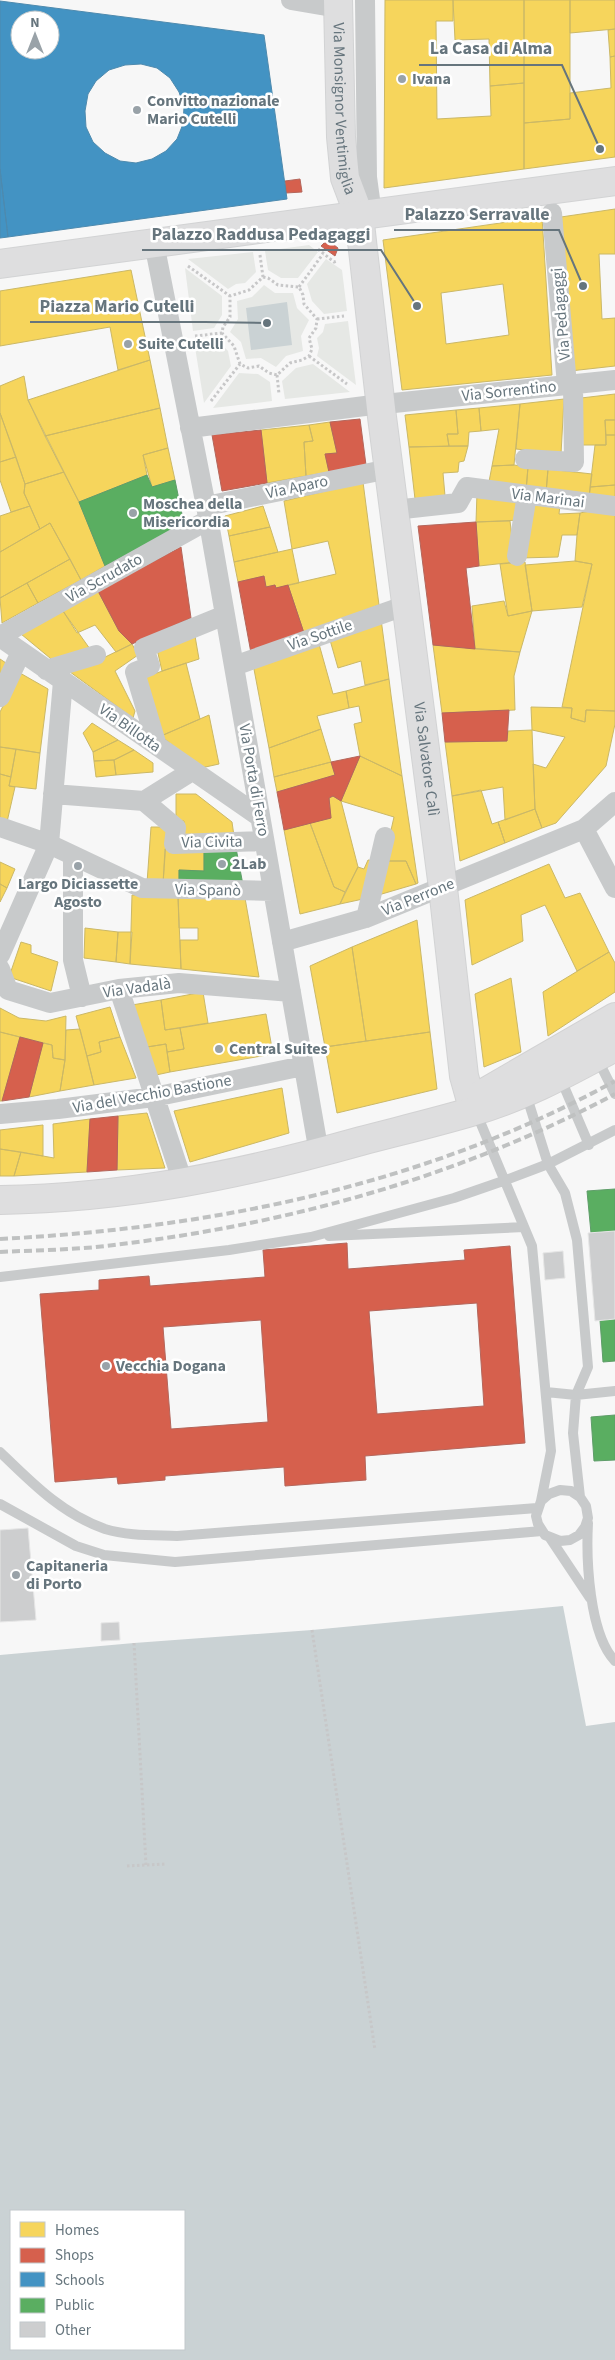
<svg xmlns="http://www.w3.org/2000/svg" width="615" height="2360" font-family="'Source Sans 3',sans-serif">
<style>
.green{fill:#e6e8e5}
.water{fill:#cad2d4;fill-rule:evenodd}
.homes{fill:#f6d55c;stroke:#cbb866;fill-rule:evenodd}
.shops{fill:#d6604d;stroke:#b4665b;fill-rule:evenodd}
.schools{fill:#4393c3;stroke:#4e8aae;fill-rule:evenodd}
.public{fill:#5aae61;stroke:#5e9d69}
.building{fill:#cdcecf;stroke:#e6e6e6}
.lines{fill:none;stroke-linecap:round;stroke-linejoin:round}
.secondary-casing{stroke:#d2d3d4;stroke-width:30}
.primary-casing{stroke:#d2d2d3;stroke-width:30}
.path{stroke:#c7c7c8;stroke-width:3;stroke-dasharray:2.5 2.5;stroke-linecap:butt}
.lane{stroke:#c8cacb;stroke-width:10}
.street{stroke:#c8cacb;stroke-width:20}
.secondary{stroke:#dededf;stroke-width:28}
.primary{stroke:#dededf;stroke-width:28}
.rail{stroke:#bfc1c1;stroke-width:4;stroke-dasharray:8 4;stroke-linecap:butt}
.poi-dot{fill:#99a2a8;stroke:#fff;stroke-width:2}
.labels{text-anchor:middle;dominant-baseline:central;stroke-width:5;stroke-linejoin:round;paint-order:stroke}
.poi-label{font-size:16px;font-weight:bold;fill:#66757d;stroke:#fff;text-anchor:start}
.street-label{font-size:16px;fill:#66757d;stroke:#fff}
.leader{fill:none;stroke:#66757d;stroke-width:2}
.callout-dot{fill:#66757d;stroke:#fff;stroke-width:2}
.callout-label{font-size:18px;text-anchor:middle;font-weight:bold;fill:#66757d;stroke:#fff;stroke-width:5;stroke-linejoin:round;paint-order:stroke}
</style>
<rect width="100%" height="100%" fill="#f7f7f7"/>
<path class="green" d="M309 245 318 252 298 278H281L268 270 265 251Z
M253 252 256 272 245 283 236 284 228 289 188 259Z
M326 259 342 270 347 311 324 314 312 301 307 284Z
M185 268 222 296V315L214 328 193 331Z
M264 285 275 293H293L297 308 309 320 301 336 303 351 286 356 276 367 261 358 246 359 241 342 230 332 238 319 237 301 252 297Z
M348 321 356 385 317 356 319 348 317 338 323 332 325 324Z
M216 338 228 351 231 366 204 403 194 341Z
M313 364 350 392 285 399 282 381 296 368Z
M239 373 258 374 270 382 272 401 213 408Z"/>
<path class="water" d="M287 302 292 345 251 350 246 308Z
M563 1606 586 1726 615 1722V2360H0V1655L134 1643 312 1630ZM11 2211H184V2349H11Z"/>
<path class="homes" d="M385 0H453V21H436L437 119 491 116 490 86 524 83V169L384 188Z
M453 0H524V83L490 86 489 39 455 40Z
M524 0H570V119L524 123Z
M570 0H615V29L570 33Z
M615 29V56L610 57 608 30Z
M615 56V157L524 169V123L570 119V93L611 88 610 57Z
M615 209V254H599L602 319 615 318V366L570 371 561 217Z
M542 217 552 375 402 390 383 240ZM503 284 509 335 446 344 441 293Z
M131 270 150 360 118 370 110 327 0 346V291Z
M150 360 160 408 45 436 28 400Z
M24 376 28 400 64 472 25 484 0 413V386Z
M615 394V420H605L606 445H582L581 398Z
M564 399 561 454 516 449 520 404Z
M520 404 514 465 492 466 499 429 481 431 479 408Z
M160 408 168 448 143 455 147 475 79 502 45 436Z
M479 408 481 431 469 432 468 446H449L447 434H458L456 410Z
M456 410 458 434H447L449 446 409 447 405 415Z
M0 413 16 457 0 462Z
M605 420H615V435H606Z
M330 422 337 453 325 454 329 472 306 476 304 442 313 441 309 425Z
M309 425 313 441 304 442 306 476 267 483 261 430Z
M606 435H615V485L590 487 595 445H606Z
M468 446 464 461 459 462 458 472 443 473 445 496 415 499 409 447Z
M168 448 175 480 152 487 143 455Z
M16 457 25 484 24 493 30 506 11 512 0 480V462Z
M514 465 528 467 526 491 488 487 492 466Z
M528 467 548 469 546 493 526 491Z
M548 469 592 474 589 498 546 493Z
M64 472 79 502 105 566 81 580 50 523 40 529 24 493 25 484Z
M363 482 379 605 304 633 288 585 336 574 328 541 292 549 284 501Z
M615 485V500L589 498 590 487Z
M477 493 524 498 521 520 476 522Z
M531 500 560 505 559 514 580 513 577 535H562L558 557 520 558Z
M30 506 40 529 0 552V516Z
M263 506 270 527 229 536 225 516Z
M605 508 615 509V711L586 710 585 722 571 718 572 708 562 707 592 564 575 561 577 535 580 513Z
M510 521 515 562 479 566 476 522Z
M50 523 70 559 0 598V552Z
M270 527 278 552 234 562 229 536Z
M292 549 299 583 276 588 275 585 266 587 264 576 238 582 234 562Z
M70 559 81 580 38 603 27 583Z
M575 561 592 564 582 607 532 611 525 565Z
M525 562 532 611 508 616 500 564Z
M27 583 38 603 2 623 0 598Z
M98 591 119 631 132 644 116 652 95 625 77 633 63 611Z
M504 601 508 616 532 611 520 652 475 649 472 606Z
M63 611 90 649 56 663 21 634Z
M381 619 389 679 365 685 361 661 338 668 330 640Z
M195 636 199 659 162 671 157 649Z
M132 644 138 655 115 671 135 711 133 718 66 669 99 660Z
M319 644 333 694 346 691 349 708 317 716 321 729 269 748 253 664Z
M433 645 520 652 514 676 515 710 442 713Z
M0 659 9 665 0 684Z
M186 663 200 719 161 736 145 677Z
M20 673 48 689 40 753 0 747V712Z
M389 679 391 695 402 776 360 756 354 724 362 722 359 706 349 708 346 691Z
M531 707 572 708 571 718 585 722 586 710 615 711V724L606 766 556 823 542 828 535 809 533 764 546 768 565 737 532 730Z
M209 715 219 764 201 768 161 736Z
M92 723 109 734 118 740 93 752 83 733Z
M321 729 331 762 274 777 269 748Z
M532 730 535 809 505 820 503 787 452 796 445 742 507 741 508 731Z
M118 740 134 750 114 760 94 761 93 752Z
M0 747 16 749 11 777 0 774Z
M16 749 40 753 36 789 9 786Z
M134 750 153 763V772L116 775 114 760Z
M360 756 402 776 418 883 416 884 406 861H384L394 817 341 801Z
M114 760 116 775 96 777 94 761Z
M331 762 335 775 277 792 274 777Z
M0 774 11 777 9 786 15 787 7 822 0 821Z
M481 790 492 824 498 822 505 843 460 861 452 796Z
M176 794H196L232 822 234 836 184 840V821L176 820Z
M333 796 341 801 358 867 345 892 334 887 310 823 331 818 329 798Z
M535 809 542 828 505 843 498 822Z
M310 823 334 887 345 892 340 904 300 914 284 830Z
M151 827H167L163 884 147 883Z
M165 849 204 850V871L179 870V885L163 884Z
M368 860 376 861 363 899 340 904 358 867 364 869Z
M384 861H406L416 884 375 896Z
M0 862 15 869 7 888 0 884Z
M549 864 565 898 580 893 609 952 577 971 545 905 521 915 523 941 472 965 465 900Z
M0 884 7 888 0 902Z
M132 895 178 896 181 969 130 964Z
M178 896 245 898 259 977 181 969 180 940H198V928H179Z
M417 920 430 1032 366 1041 352 947Z
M85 928 118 932 116 962 84 958Z
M118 932H132L130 964 116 962Z
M21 942 31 945V953L58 962 51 991 9 977Z
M352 947 366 1041 325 1047 310 966Z
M609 952 615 963V992L548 1036 543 992Z
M511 978 521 1052 484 1067 475 994Z
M203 992 208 1023 165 1030 161 1000Z
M161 1000 165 1030 180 1028 184 1049 167 1052 166 1044 147 1047 132 1005Z
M110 1007 120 1037 99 1042 101 1052 87 1056 76 1016Z
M0 1008 19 1018 46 1021 66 1016 65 1060 53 1058 52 1045 0 1032Z
M266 1014 273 1054 170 1072 167 1052 184 1049 180 1028Z
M80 1029 94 1085 60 1091 65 1060 66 1030Z
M0 1032 20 1037 2 1101H0Z
M430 1032 437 1089 337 1113 325 1047Z
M120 1037 136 1078 94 1085 87 1056 101 1052 99 1042Z
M43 1043 52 1045 53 1058 65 1060 60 1091 29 1097Z
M166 1044 170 1072 156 1075 147 1047Z
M282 1088 289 1133 190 1162 174 1111Z
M147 1113 165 1168 117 1170 118 1116Z
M90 1119 87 1172 14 1176 21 1152 54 1158 53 1124Z
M43 1125V1156L0 1149V1130Z
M0 1149 21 1152 14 1176H0Z"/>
<path class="shops" d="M300 179 302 192 286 193 285 181Z
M330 242 338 248 335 256 321 246 324 243Z
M360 419 366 465 329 472 325 454 337 453 330 422Z
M261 430 267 483 222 491 212 435Z
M476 522 479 566 466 568 475 649 433 645 418 526Z
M181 547 191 618 132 644 119 631 98 591Z
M264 576 266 587 275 585 276 588 288 585 304 633 251 653 238 582Z
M509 710 507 741 445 742 442 713Z
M360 756 341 801 333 796 329 798 331 818 284 830 277 792 335 775 331 762Z
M20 1037 43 1043 29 1097 2 1101Z
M118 1116 117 1170 87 1172 90 1119Z
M347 1243 348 1269 465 1260 464 1250 510 1246 525 1443 365 1456 366 1480 325 1483 285 1486 284 1467 165 1476V1480L118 1484 117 1477 55 1482 40 1294 99 1290V1280L149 1276 150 1286 265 1277 263 1250ZM477 1303 484 1406 377 1414 369 1311ZM261 1320 268 1422 171 1429 163 1327Z"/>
<path class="schools" d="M0 1 264 35 287 199 8 237 0 169ZM20 20H50V50H20ZM141 64 157 68 170 78 179 92 184 107 183 124 177 139 166 151 152 159 136 163 120 161 105 153 93 142 86 127 85 111 88 94 96 81 109 70 125 65Z
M0 169 8 237 0 238Z"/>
<path class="public" d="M147 475 152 487 175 480 184 524 105 566 79 502Z
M236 848 243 885H179V870L204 871V850Z
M615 1189V1231L591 1233 587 1191Z
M615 1319V1361L603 1362 600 1320Z
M615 1415V1460L594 1461 591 1417Z"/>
<path class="building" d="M615 1231V1319L595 1321 588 1233Z
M563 1251 565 1278 545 1280 543 1253Z
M28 1528 36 1620 0 1622V1530Z
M119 1622 120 1640 101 1641V1623Z"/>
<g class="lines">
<defs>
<g id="secondary">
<path id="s1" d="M338 0 341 137 345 178 359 215 382 417 443 888 464 1076 471 1101"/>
<path d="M0 264 615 181"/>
</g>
<path id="primary" d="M482 1094 615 1017
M0 1200C126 1198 240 1175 361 1141 399 1131 437 1122 474 1111 524 1097 570 1071 615 1047"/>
</defs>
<use href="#secondary" class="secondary-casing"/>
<use href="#primary" class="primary-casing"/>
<path class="path" d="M318 249 334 262 337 261
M260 255 263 277
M188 266 230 296
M263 277 268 278 278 285 299 287 303 295 304 304 317 319 316 328 309 338 312 349 309 356 302 360 290 363 277 375 269 373 259 366 248 368 240 364 234 346 222 333 223 327 230 317V296L249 290Z
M299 287 323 254
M317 319 344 316
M195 336 222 333
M309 356 347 384
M277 375 279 394
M211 401 240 364
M312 1630 375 2050
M134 1643 146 1865
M127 1866 166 1864"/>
<path class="lane" d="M597 1058 615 1094
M560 1077 589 1145
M526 1094 548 1164 565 1193 577 1240 588 1367 576 1395 573 1433 580 1497 586 1506 588 1518 585 1527 579 1535 570 1540 560 1541 545 1535 538 1524 536 1516 541 1501 549 1494 560 1490 571 1491 580 1497
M476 1112 532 1246 551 1451 541 1501
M329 1236 524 1227
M0 1277 229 1250 311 1237 454 1198 506 1180 548 1164 615 1130
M546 1392 576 1395 615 1391
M0 1452C32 1483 62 1514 105 1529 128 1536 154 1535 177 1536L537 1508
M0 1504 76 1546 104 1555 175 1562 542 1531
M588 1523C586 1559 589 1634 615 1661
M550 1538 590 1598"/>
<path class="street" d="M291 0 338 8
M365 0 367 177 372 214
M552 213 567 385
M154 243 206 506 319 1153
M190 428 365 406 615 380
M525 459 574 462 573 384
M206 506 389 469
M394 510 458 503 467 487 615 506
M517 556 527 495
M0 636 208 520
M0 637 260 817
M234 666 407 605
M46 670 96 655
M0 697 21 652
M157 746 135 672 150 666 144 648 225 615
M53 794 144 801 176 828 174 844 264 841
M144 801 192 771
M615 802 584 829 615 888
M0 827 49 844 142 888 273 891
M73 856V960L82 997
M366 918 385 837
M282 942 366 918 584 829
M0 955 49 844 63 681
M0 969 8 990 50 1003 119 989 179 983 291 992
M119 989 183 1183
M0 1114 58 1109 154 1097 303 1066"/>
<use href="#secondary" class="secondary"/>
<use href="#primary" class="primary"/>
<path class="rail" d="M0 1239C213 1228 426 1185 615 1081
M0 1252C38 1250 76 1250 114 1245 289 1224 459 1177 615 1094"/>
</g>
<g class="poi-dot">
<circle cx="402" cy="79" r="5"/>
<circle cx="137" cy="110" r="5"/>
<circle cx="128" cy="344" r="5"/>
<circle cx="133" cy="513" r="5"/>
<circle cx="222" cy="864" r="5"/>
<circle cx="78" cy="866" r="5"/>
<circle cx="219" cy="1049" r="5"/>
<circle cx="106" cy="1366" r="5"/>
<circle cx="16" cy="1575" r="5"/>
</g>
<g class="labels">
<g class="poi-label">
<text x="412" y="79">Ivana</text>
<text x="147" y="101">Convitto nazionale<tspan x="147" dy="18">Mario Cutelli</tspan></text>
<text x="138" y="344">Suite Cutelli</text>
<text x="143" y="504">Moschea della<tspan x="143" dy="18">Misericordia</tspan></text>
<text x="232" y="864">2Lab</text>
<text x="78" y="884" text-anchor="middle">Largo Diciassette<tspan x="78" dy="18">Agosto</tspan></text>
<text x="229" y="1049">Central Suites</text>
<text x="116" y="1366">Vecchia Dogana</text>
<text x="26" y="1566">Capitaneria<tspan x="26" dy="18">di Porto</tspan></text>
</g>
<g class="street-label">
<text stroke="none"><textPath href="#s1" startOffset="109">Via Monsignor Ventimiglia</textPath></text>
<text transform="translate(561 314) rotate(-95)">Via Pedagaggi</text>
<text transform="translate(509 391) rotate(-6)">Via Sorrentino</text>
<text transform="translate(297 487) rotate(-12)">Via Aparo</text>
<text transform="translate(548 498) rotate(7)">Via Marinai</text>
<text transform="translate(104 578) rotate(-29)">Via Scrudato</text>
<text transform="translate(320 635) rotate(-19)">Via Sottile</text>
<text transform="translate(130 728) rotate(35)">Via Billotta</text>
<text stroke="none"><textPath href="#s1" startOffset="766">Via Salvatore Calì</textPath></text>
<text transform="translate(254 780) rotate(80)">Via Porta di Ferro</text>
<text transform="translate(212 842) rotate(-1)">Via Civita</text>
<text transform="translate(208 890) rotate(1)">Via Spanò</text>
<text transform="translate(418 897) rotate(-22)">Via Perrone</text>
<text transform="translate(137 988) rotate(-8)">Via Vadalà</text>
<text transform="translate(152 1094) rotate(-10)">Via del Vecchio Bastione</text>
</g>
</g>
<path class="leader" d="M600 149L562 65H419M583 286L559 230H394M417 306L381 250H142M267 323L205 322H30"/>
<g class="callout-dot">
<circle cx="600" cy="149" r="5"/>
<circle cx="583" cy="286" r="5"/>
<circle cx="417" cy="306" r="5"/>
<circle cx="267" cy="323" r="5"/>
</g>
<g class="callout-label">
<text x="491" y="54">La Casa di Alma</text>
<text x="477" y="220">Palazzo Serravalle</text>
<text x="261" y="240">Palazzo Raddusa Pedagaggi</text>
<text x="117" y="312">Piazza Mario Cutelli</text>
</g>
<rect x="10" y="2210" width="175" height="140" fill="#ffffff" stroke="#c2c8cb"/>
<rect x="20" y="2222" width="25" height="15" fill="#f6d55c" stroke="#c2c8cb"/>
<text x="55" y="2235" font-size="15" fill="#66757d">Homes</text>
<rect x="20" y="2248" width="25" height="15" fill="#d6604d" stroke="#c2c8cb"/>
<text x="55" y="2260" font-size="15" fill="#66757d">Shops</text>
<rect x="20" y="2272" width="25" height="15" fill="#4393c3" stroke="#c2c8cb"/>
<text x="55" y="2285" font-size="15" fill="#66757d">Schools</text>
<rect x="20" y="2298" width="25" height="15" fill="#5aae61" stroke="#c2c8cb"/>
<text x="55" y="2310" font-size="15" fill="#66757d">Public</text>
<rect x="20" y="2322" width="25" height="15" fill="#cdcecf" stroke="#c2c8cb"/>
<text x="55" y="2335" font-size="15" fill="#66757d">Other</text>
<g transform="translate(35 35)"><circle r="24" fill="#ffffff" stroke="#c2c8cb"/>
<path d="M0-4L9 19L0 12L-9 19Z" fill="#99a2a8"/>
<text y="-8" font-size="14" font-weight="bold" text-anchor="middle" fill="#66757d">N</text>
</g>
</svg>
